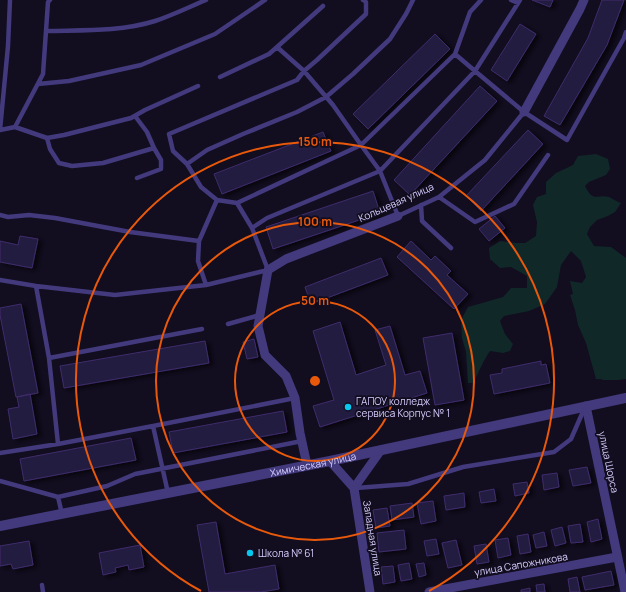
<svg xmlns="http://www.w3.org/2000/svg" width="626" height="592" font-family="Manrope,sans-serif">
<style>
.green{fill:#112829}
.building{fill:#241a40;stroke:#3e2d6b;filter:url(#shadow)}
.lines{fill:none;stroke-linecap:round;stroke-linejoin:round}
.service{stroke:#423a7d;stroke-width:4.5}
.minor{stroke:#423a7d;stroke-width:9}
.tertiary{stroke:#423a7d;stroke-width:10}
.ring{fill:none;stroke:#e8590c;stroke-width:2}
.poi-dot{fill:#09c6ee;stroke:#120d1f;stroke-width:1.5}
.labels{text-anchor:middle;dominant-baseline:central;stroke-width:3.5;stroke-linejoin:round;paint-order:stroke}
.street-label{font-size:10px;fill:#d6cdfd;stroke:#120d1f}
.poi-label{font-size:10px;fill:#d6cdfd;stroke:#120d1f;text-anchor:start}
.centre{fill:#e8590c;stroke:#120d1f;stroke-width:2}
.ring-label{font-size:12px;text-anchor:middle;font-weight:bold;fill:#e8590c;stroke:#120d1f;stroke-width:3.5;stroke-linejoin:round;paint-order:stroke}
</style>
<defs>
<filter id="shadow"><feDropShadow dx="4" dy="2" stdDeviation="2" flood-color="#0009"/></filter>
</defs>
<rect width="100%" height="100%" fill="#120d1f"/>
<path class="green" d="M596 154 608 159 610 169 606 175 589 182 585 186C593 203 598 194 609 197 613 199 618 202 621 203L615 212 608 216 597 220 590 227 587 234 594 246 611 247 626 258V379L618 380H603L601 379H596L586 343 578 325 575 310 570 295 573 294 570 281 582 283 586 277 581 261 571 251 561 265 557 287 545 304 529 311 504 316 500 321 505 334 513 344 510 351 503 353 490 351C483 361 479 372 473 383H468L466 352 462 338 461 320 468 307 503 297 511 288H527V276L511 267 500 268 490 259 489 248 500 241 517 243H525L536 236 537 222 533 205 537 197 546 194V182L556 173 573 165 578 156Z"/>
<path class="building" d="M532 0H553L550 7Z
M602 0H624L607 45 560 125 544 116 588 38Z
M520 24 536 34 507 81 491 70Z
M435 34 450 49 368 129 353 114Z
M480 86 497 101 410 195 394 180Z
M528 130 543 144 481 211 466 196Z
M323 132 331 151 222 194 214 174Z
M373 191 380 213 273 249 266 227Z
M495 216 505 228 489 241 479 229Z
M20 236 38 239 32 268 0 262V241L18 245Z
M411 241 431 260 435 256 451 271 447 275 468 294 454 309 397 257Z
M381 258 388 275 311 304 305 287Z
M21 304 38 393 16 397 0 315V308Z
M340 322 356 375 386 365 375 330 390 326 405 375 420 371 427 393 320 427 313 406 334 400 313 331Z
M452 333 464 400 435 405 423 338Z
M254 339 258 357 247 359 243 342Z
M205 341 209 363 64 388 60 366Z
M541 361V365L546 364 550 383 494 394 490 375 502 373V369Z
M30 394 37 434 13 439 8 409 19 407 17 397Z
M283 411 287 432 173 453 169 432Z
M131 438 136 460 24 481 20 459Z
M587 467 591 483 573 486 569 470Z
M557 473 559 487 544 490 542 475Z
M527 482 529 493 515 496 513 484Z
M494 489 496 501 481 503 479 492Z
M464 493 465 507 446 510 444 496Z
M433 501 436 521 421 524 417 503Z
M412 503 414 517 392 520 390 506Z
M387 508 390 526 376 528 373 510Z
M598 519 602 539 591 542 587 522Z
M216 522 225 574 275 565 279 589 261 592H209L197 525Z
M580 524 583 542 571 543 568 526Z
M562 527 566 543 555 546 551 530Z
M404 530 406 549 379 552 377 533Z
M544 532 547 546 536 548 533 535Z
M528 534 531 552 520 554 517 536Z
M508 538 511 555 498 558 495 540Z
M436 539 439 554 427 556 424 541Z
M456 540 462 565 448 568 442 543Z
M29 541 33 565 13 569 11 564 0 566V546Z
M486 544 489 562 477 564 474 546Z
M140 545 144 567 129 570 128 565 115 568 116 572 103 575 99 553Z
M409 563 412 579 401 581 398 565Z
M424 563 426 575 419 577 416 564Z
M393 566 395 582 383 584 381 567Z
M611 571 614 585 585 590 582 577Z
M577 577 580 592H570L568 579Z
M544 584 545 592H537L536 585Z
M530 588V592H521V590Z"/>
<g class="lines">
<path class="service" d="M511 0 518 3
M46 31C82 30 120 32 155 21 173 15 189 7 206 0
M277 47 304 71 333 105 361 145 380 171 398 216 439 197 485 160 524 112
M455 54 475 71 520 0
M220 77 269 54 277 47 323 6
M38 84 69 81 141 65 215 34 265 0
M135 116 147 132 154 148 161 160V169L137 178
M15 127 47 138 64 135 131 118 145 110 198 86
M0 130 15 127 43 74 48 2 50 0
M0 130 8 46 10 0
M47 138 50 149 59 163 72 166 103 163 154 148
M187 164 207 150 243 134 297 112 326 97 353 74 390 39 406 14 413 0
M439 197 475 222 514 204 548 155
M237 203 361 145 455 54 470 12 481 0
M421 205 422 221 451 248
M0 215 8 217 29 215 55 218 130 232 199 241
M252 228 267 218 380 171 475 71 524 112 567 140 624 38 626 32
M0 280 36 286 115 295 206 285 268 270 252 228 237 203 217 200 201 187 187 164 173 151 169 134 297 80 304 71 317 60 366 14V2L363 0
M206 285 198 261 199 241 217 200
M36 286 49 358 58 444
M228 324 260 315
M49 358 202 329
M153 426 295 398
M0 453 58 444 153 426 168 493
M0 481 58 497 62 514
M356 488 408 484 463 467 554 452 571 439 585 407
M58 497 107 486 135 474 302 441
M42 585 43 592"/>
<path class="minor" d="M524 112 580 9 584 0
M586 406 625 592
M330 461 354 488 381 450
M307 465 300 433 295 398 286 376 265 355 258 326 268 270 286 259 398 216
M354 488 370 592
M429 592 617 557"/>
<path class="tertiary" id="s1" d="M0 526 330 461 626 398"/>
</g>
<g class="ring">
<circle cx="315" cy="381" r="80"/>
<circle cx="315" cy="381" r="159"/>
<path d="M201 591A239 239 0 1 1 429 591"/>
</g>
<g class="poi-dot">
<circle cx="348" cy="407" r="4"/>
<circle cx="250" cy="553" r="4"/>
</g>
<g class="labels">
<g class="street-label">
<text transform="translate(396 202) rotate(-24)">Кольцевая улица</text>
<text transform="translate(609 462) rotate(78)">улица Щорса</text>
<text stroke="none"><textPath href="#s1" startOffset="319">Химическая улица</textPath></text>
<text transform="translate(373 538) rotate(81)">Западная улица</text>
<text transform="translate(521 564) rotate(-10)">улица Сапожникова</text>
</g>
<g class="poi-label">
<text x="356" y="401">ГАПОУ колледж<tspan x="356" dy="12">сервиса Корпус № 1</tspan></text>
<text x="258" y="553">Школа № 61</text>
</g>
</g>
<circle cx="315" cy="381" r="6" class="centre"/>
<g class="ring-label">
<text x="315" y="146">150 m</text>
<text x="315" y="226">100 m</text>
<text x="315" y="305">50 m</text>
</g>
</svg>
